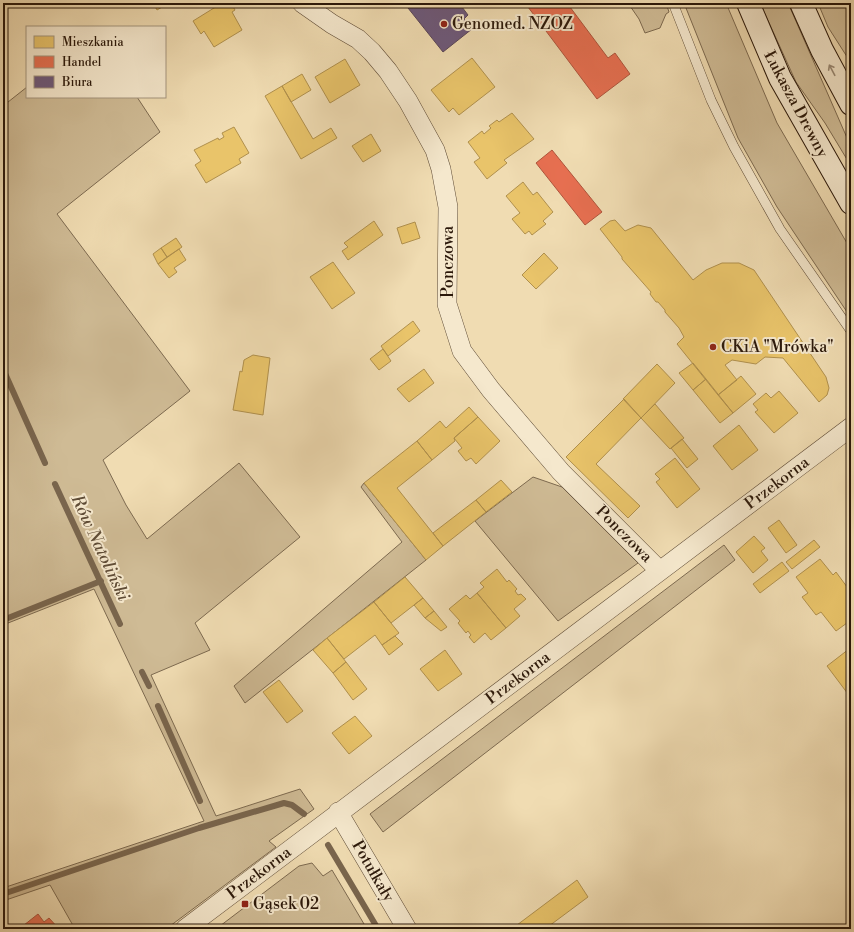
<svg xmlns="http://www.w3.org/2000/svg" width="854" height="932" font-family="'Libre Bodoni',serif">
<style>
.green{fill:#cfbb95;stroke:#7d6a50}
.homes{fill:#e9c46a;stroke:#b0904d}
.shops{fill:#e76f51;stroke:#af553c}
.offices{fill:#6d597a;stroke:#594658}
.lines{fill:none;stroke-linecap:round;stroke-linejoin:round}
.stream{stroke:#79654d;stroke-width:6}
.service-casing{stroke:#5c4934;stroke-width:10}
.minor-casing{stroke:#5c4934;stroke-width:20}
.secondary-casing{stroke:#2b180a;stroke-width:24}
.service{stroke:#f5e8cd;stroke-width:9}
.minor{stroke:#f5e8cd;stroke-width:19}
.secondary{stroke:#f5e8cd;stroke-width:22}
.oneway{stroke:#9a8a75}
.poi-dot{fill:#8f2418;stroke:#f5e8cd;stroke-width:1.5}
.labels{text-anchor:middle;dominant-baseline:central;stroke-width:4;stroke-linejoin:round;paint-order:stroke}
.poi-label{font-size:16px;fill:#2b180a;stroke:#f5e8cd;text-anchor:start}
.street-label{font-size:16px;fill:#2b180a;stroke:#f5e8cd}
.water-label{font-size:17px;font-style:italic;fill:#5f4c36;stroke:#f5e8cd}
</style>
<rect width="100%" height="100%" fill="#f0dcb2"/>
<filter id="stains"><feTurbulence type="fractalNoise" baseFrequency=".005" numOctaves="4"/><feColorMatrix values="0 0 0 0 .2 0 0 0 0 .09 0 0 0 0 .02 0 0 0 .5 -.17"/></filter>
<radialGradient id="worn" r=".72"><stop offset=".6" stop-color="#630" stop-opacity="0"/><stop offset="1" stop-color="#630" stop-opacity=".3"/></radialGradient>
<path class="green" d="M628 3H666L669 12 666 14 660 28 645 33 639 19Z
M684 3H726L777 123 851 250V318L777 207 738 138Z
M760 3H788L851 147V166L825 123 796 82Z
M818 3H851V63L828 27Z
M27 87V97H137L160 132 57 214 190 391 103 460 126 505 147 539 239 463 300 537 195 623 210 650 151 675 216 816 300 789 314 809 269 841 276 847 166 929H75L50 885 3 901V888L204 821 94 589 3 625V106Z
M533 477 562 487 638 563 558 621 475 521Z
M364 483 426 560 245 703 234 686 402 542 361 487Z
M724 545 735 560 383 832 370 814Z
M312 863 323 876 332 870 367 929H216L299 866Z"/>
<path class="homes" d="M153 3H169L157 10Z
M222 3H231L235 10 232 12 242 30 214 47 204 31 201 34 193 21Z
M472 58 495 87 459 115 453 108 449 112 431 90Z
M345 59 360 85 330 103 315 77Z
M302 74 311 90 291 102 282 86Z
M282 86 313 139 331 128 337 138 301 159 265 96Z
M512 113 534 139 504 160 507 163 487 179 474 162 480 158 468 142 482 131 484 134 491 128 489 126 497 120 499 122Z
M234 127 249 153 239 159 241 163 206 183 195 165 201 161 194 150 218 138 219 140 224 137 222 133Z
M371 134 381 151 363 162 352 146Z
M523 182 533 195 537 192 553 212 543 221 546 224 532 235 529 231 525 234 512 219 520 213 506 196Z
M615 220 625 231 638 225 651 228 693 280 706 270 722 263H739L754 270 826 377 829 388 827 395 819 402 783 358 765 357 756 364 732 360 725 365 737 380 718 395 677 344 684 337 679 328 665 312V310L658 302H656L650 294 651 292 622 259V257L600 229 610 221Z
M374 221 383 235 348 260 342 251 348 247 344 243Z
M415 222 420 238 402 244 397 228Z
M176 238 182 247 167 257 161 248Z
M161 248 167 257 158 264 153 254Z
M179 249 186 260 174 268 177 272 169 278 158 264Z
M544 253 558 268 536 289 522 275Z
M333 262 355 293 332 309 310 277Z
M413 321 420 331 388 356 381 346Z
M383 349 391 361 379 370 370 359Z
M253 355 270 358 263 415 233 410 240 371 242 372 244 360Z
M693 363 706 379 693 390 679 373Z
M657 364 675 383 641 418 623 399Z
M424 369 434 383 409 402 397 389Z
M741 376 756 394 733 413 718 395Z
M706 379 733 413 720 423 693 390Z
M779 391 798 413 774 433 755 412 758 410 753 404 766 393 771 398Z
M624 399 641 418 596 464 640 506 628 518 566 457Z
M655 404 684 438 670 449 641 418Z
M469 407 478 417 454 438 455 441 432 460 417 441 440 421 446 428Z
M478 417 500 441 476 464 471 458 466 461 458 451 462 448 454 438Z
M739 425 758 450 732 470 713 446Z
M682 439 698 459 687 468 671 448Z
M417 441 432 460 397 488 443 546 426 560 364 483Z
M675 458 700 489 677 508 656 482 660 479 655 474Z
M501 480 512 492 486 512 476 500Z
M476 500 486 512 443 546 433 533Z
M779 520 797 545 786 553 768 528Z
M754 536 765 548 761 551 768 560 753 573 736 552Z
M814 540 820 547 792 569 786 562Z
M820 559 833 575 836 572 850 591 847 593 851 599V620L836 631 821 612 816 615 802 597 808 593 796 577Z
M782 562 789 571 760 593 753 584Z
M497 569 507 582 509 580 517 589 515 591 518 595 521 594 526 599 514 609 520 616 506 628 477 593 484 587 480 583Z
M405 577 423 598 391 623 374 602Z
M477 593 506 628 491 640 485 633 474 643 469 637 471 635 468 631 466 633 458 623 460 621 449 609 466 595 470 599Z
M423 598 434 611 425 618 414 605Z
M374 602 399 633 382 645 375 635 344 659 327 638Z
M434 611 447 627 441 631 425 618Z
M395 636 403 644 389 655 382 645Z
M327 638 346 662 333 673 313 650Z
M849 649 851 651V698L827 666Z
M445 650 462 674 438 691 420 669Z
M346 662 367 689 353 700 333 673Z
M279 680 303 711 287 723 263 692Z
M355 716 372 736 349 754 332 733Z
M577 880 588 897 545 929 513 928Z"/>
<path class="shops" d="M525 3H567L608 58 615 53 630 74 597 99Z
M552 150 602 212 585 225 536 163Z
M38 914 44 922 49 918 59 929H19Z"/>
<path class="offices" d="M414 3H459L468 15 464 19 472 29 443 52 408 8Z"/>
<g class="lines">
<path class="stream" d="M3 369 45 463
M55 484 120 624
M3 620 101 581
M142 672 149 686
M158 706 200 801
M328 845 378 929
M3 894 199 828 284 803 292 805 304 814"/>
<defs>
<path id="service" d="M673 3 711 100 734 147 780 229 851 331"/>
<path id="minor" d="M302 3 332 24 358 39 372 52 388 71 408 101 435 150 441 169 448 207 447 304 462 351 491 390 561 472 660 571
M338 812 407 929
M185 929 851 427"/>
<path id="secondary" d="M748 3 780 78 851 203
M801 3 822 50 851 104"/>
</defs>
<use href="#service" class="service-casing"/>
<use href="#minor" class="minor-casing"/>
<use href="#secondary" class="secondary-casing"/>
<use href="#service" class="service"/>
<use href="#minor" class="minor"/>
<use href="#secondary" class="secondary"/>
</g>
<defs><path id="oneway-shaft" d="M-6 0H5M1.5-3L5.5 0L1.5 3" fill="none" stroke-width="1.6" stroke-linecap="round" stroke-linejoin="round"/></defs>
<use class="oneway" href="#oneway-shaft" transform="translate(832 70) rotate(-118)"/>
<g class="poi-dot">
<circle cx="444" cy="24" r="4"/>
<circle cx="713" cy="347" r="4"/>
<rect x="241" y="900" width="8" height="8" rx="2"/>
</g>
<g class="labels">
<g class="poi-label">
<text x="452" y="24">Genomed. NZOZ</text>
<text x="721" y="347">CKiA "Mrówka"</text>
<text x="253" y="904">Gąsek 02</text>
</g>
<g class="street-label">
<text transform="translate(796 104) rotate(62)">Łukasza Drewny</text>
<text transform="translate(448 262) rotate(-90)">Ponczowa</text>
<text transform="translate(777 483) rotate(-37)">Przekorna</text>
<text transform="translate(624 534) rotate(45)">Ponczowa</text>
<text transform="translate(518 678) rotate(-37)">Przekorna</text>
<text transform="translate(373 871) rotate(60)">Potułkały</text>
<text transform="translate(259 873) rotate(-37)">Przekorna</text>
</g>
<g class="water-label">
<text transform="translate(100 548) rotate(65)">Rów Natoliński</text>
</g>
</g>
<rect width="854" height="932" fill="none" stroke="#f0dcb2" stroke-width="16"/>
<rect x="4" y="4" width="846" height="924" fill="none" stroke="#2b180a" stroke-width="2"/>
<rect x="8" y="8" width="838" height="916" fill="none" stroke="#2b180a"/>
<rect x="26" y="26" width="140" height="72" fill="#f5e8cd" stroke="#a4957f"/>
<rect x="34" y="36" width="20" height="12" fill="#e9c46a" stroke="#a4957f"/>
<text x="62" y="46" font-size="12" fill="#2b180a">Mieszkania</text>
<rect x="34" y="56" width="20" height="12" fill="#e76f51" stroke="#a4957f"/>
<text x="62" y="66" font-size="12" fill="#2b180a">Handel</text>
<rect x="34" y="76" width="20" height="12" fill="#6d597a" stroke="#a4957f"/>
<text x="62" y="86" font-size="12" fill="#2b180a">Biura</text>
<rect width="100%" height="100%" filter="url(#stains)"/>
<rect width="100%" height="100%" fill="url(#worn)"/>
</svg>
